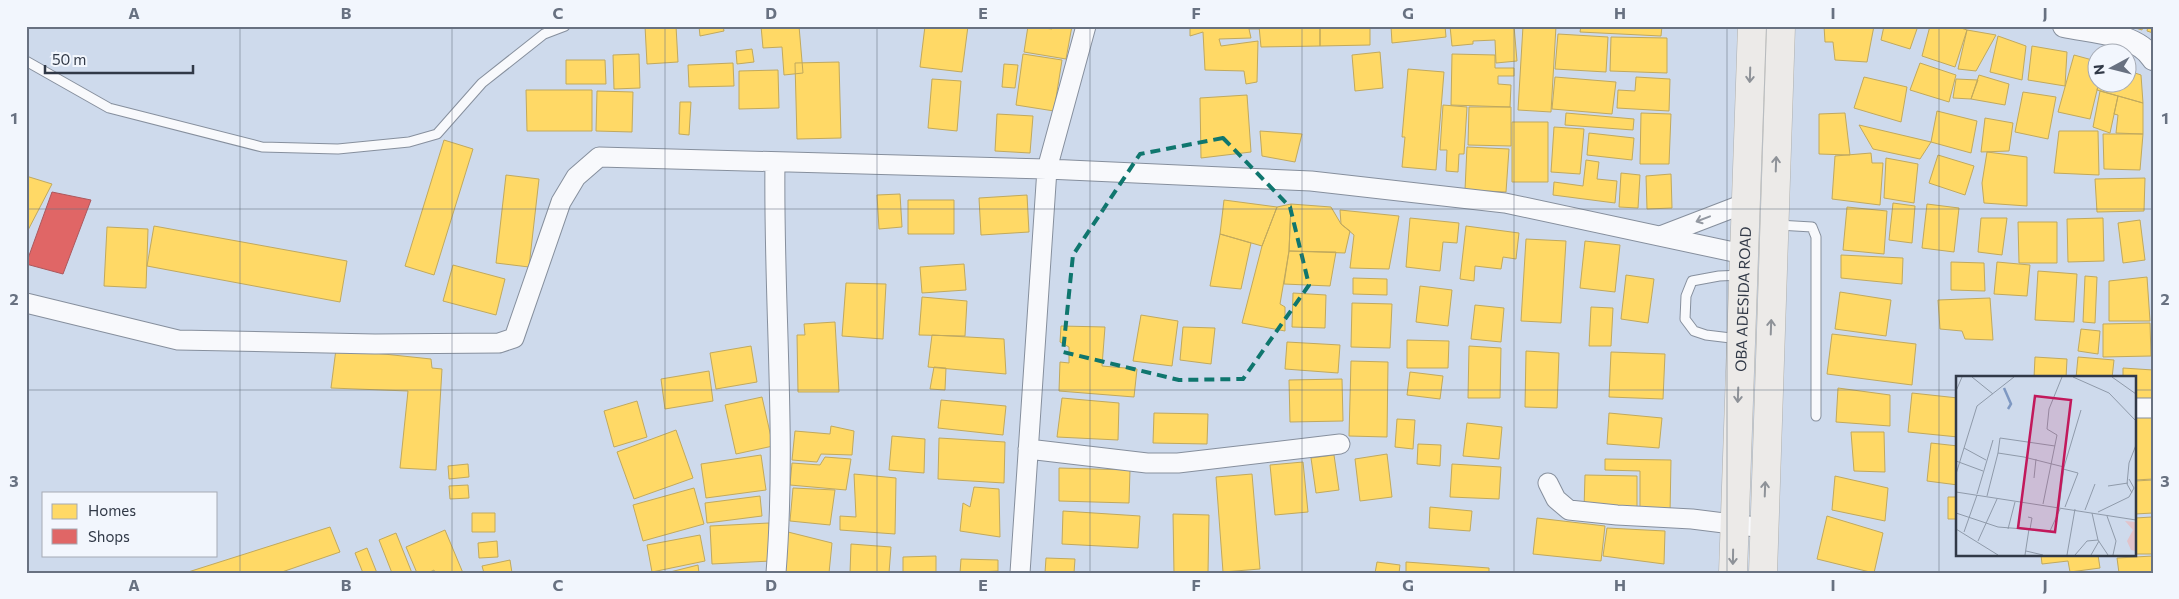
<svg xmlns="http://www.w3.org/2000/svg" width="2179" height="599" font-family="Commissioner,sans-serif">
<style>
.homes{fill:#ffd966;stroke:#c1a95d}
.shops{fill:#e06666;stroke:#ac585d}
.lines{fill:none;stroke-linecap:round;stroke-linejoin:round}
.service-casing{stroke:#868f9d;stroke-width:11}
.minor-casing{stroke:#868f9d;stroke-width:21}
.tertiary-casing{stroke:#868f9d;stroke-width:24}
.primary-casing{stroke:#aeafad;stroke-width:29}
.service{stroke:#f8f9fc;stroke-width:9}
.minor{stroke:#f8f9fc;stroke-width:19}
.tertiary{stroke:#f8f9fc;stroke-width:22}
.primary{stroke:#eceae8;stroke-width:28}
.oneway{stroke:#8e9298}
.oneway2{stroke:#9499a2}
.marked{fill:none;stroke:#0f766e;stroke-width:4;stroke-dasharray:10 6;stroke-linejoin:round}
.grid{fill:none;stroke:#687181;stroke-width:1;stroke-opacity:0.55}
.labels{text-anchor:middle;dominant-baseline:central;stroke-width:5;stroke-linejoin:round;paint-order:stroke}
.street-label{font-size:15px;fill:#313947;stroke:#f2f6fd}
.inset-river{fill:none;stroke:#7e98c2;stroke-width:2.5}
.inset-road{fill:none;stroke:#8f9aaa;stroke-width:1}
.view{fill:#c2185b;fill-opacity:0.15;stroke:#c2185b;stroke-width:2.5}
.inset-edge{fill:none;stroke:#313947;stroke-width:2.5}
.neatline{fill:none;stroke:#687181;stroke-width:2}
.grid-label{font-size:16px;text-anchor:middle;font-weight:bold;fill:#687181}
</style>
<rect width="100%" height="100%" fill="#cedaec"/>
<path class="homes" d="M645 26H676L678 62 647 64Z
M699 26H723L724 31 700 36Z
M761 26H799L803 73 784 75 782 47 763 48Z
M925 26H968L962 72 920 67Z
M1028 26 1052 29V26H1072L1066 59 1024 52Z
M1190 26H1259L1260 29H1249L1251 38 1219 39 1221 46 1258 41 1257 82 1246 84 1244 71 1205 70 1203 32 1190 36Z
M1259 26H1320V46L1261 47Z
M1320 26H1370V45L1320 46Z
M1391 26H1445L1446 37 1392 43Z
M1450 26H1514L1517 61 1496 63 1495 40 1473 41V44L1452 46Z
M1523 26H1556L1551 112 1518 110Z
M1581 26H1662L1661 36 1580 32Z
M1824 26H1874L1867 62 1835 60 1833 42H1825Z
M1884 26H1918L1910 49 1881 40Z
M1930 26H1955L1967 30 1955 67 1922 56Z
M2129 26H2143L2142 30Z
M2148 26H2153V33L2147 31Z
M1967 30 1996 35 1976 71 1958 69Z
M1558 34 1608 37 1606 72 1555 69Z
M1998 36 2026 46 2022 80 1990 72Z
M1611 37 1667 38V73L1610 71Z
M2032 46 2067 52 2065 86 2028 80Z
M752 49 754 62 737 64 736 51Z
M1380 52 1383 88 1355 91 1352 55Z
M639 54 640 88 614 89 613 55Z
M1023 54 1062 60 1054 111 1016 105Z
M1452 54 1495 55V68H1514V76H1498V84L1511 85 1510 107 1451 105Z
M2074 55 2096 61V82H2099L2090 119 2058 112Z
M566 60H605L606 84H566Z
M839 62 841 138 797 139 795 63Z
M733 63 734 86 689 87 688 65Z
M1920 63 1956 75 1949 102 1910 90Z
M1004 64 1018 65 1015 88 1002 87Z
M1408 69 1444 72 1436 170 1402 167 1405 137H1402Z
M778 70 779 108 739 109V71Z
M2126 70 2141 75 2143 103 2097 90 2099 82H2126Z
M1979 75 2009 84 2005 105 1971 99Z
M1555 77 1616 82 1612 114 1552 109Z
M1636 77 1670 79 1669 111 1617 108 1618 90 1635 91Z
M1864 77 1907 87 1901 122 1854 108Z
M932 79 961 81 957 131 928 128Z
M1956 79 1978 80 1971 99 1953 98Z
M526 90H592V131H527Z
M597 91 633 92 632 132 596 131Z
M2100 91 2118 96 2110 133 2093 127Z
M2023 92 2056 97 2048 139 2015 132Z
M1247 95 1251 152 1201 158 1200 98Z
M2118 96 2143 103V134L2116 133 2118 115 2114 114Z
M680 102H691L689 135 679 134Z
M1443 105 1467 107 1464 154H1459L1458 172 1446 171 1447 150H1440Z
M1469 107H1511V146L1468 145Z
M1937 111 1977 121 1971 153 1931 142Z
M1566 113 1634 119 1633 130 1565 125Z
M1641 113 1671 114 1669 164H1640Z
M1845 113 1850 155 1819 154V114Z
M997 114 1033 116 1030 153 995 151Z
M1985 118 2013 123 2009 151 1981 152Z
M1512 122H1548V182H1512Z
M1859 125 1931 142 1920 159 1873 149Z
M1554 127 1584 129 1580 174 1551 172Z
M1260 131 1302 134 1295 162 1262 156Z
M2059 131H2098L2099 175 2054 173Z
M1589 133 1634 138 1632 160 1587 155Z
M2103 134H2143L2140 170 2104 169Z
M444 140 473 149 434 275 405 266Z
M1467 147 1509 149 1506 192 1465 190Z
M1987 152 2027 157V206L1984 203 1982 183Z
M1871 153 1872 163H1883L1880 205 1832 199 1835 156Z
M1938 155 1974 166 1965 195 1929 183Z
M1886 158 1918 164 1914 203 1884 198Z
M1586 160 1599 162 1597 179 1617 181 1615 203 1553 195 1554 182 1583 186Z
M1621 173 1640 175 1638 208 1619 207Z
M1671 174 1672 208 1647 209 1646 176Z
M506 175 539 179 529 267 496 263Z
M26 176 52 184 26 234Z
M2145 178 2144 211 2097 212 2095 179Z
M900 194 902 227 879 229 877 195Z
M1027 195 1029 232 981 235 979 198Z
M908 200H954V234H908Z
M1224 200 1277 207 1262 246 1220 234Z
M1893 203 1915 206 1912 243 1889 240Z
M1291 204 1331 207 1341 224 1350 231 1345 253 1289 251Z
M1291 204 1289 251 1280 304 1285 307V331L1242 323 1262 246 1277 207Z
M1927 204 1959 208 1954 252 1922 248Z
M1847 207 1887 211 1884 254 1843 250Z
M1340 210 1399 216 1389 269 1350 268 1354 235 1341 224Z
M1410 218 1459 223 1457 243 1443 242 1440 271 1406 267Z
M1981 218H2007L2002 255 1978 252Z
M2103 218 2104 261 2068 262 2067 219Z
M2140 220 2145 260 2123 263 2118 223Z
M2018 222H2057V263H2019Z
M154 226 347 261 340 302 147 266Z
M1466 226 1519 233 1516 259 1503 257 1501 269 1475 266 1474 281 1460 279Z
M107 227 148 229 146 288 104 286Z
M1220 234 1251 243 1241 289 1210 286Z
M1526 239 1566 241 1561 323 1521 321Z
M1585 241 1620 245 1615 292 1580 288Z
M1289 251 1336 252 1330 286 1284 284Z
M1841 255 1903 258 1902 284 1841 278Z
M1951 262 1984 263 1985 291 1951 290Z
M1997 262 2030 265 2027 296 1994 294Z
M964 264 966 290 922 293 920 267Z
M453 265 505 279 496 315 443 301Z
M2038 271 2077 274 2074 322 2035 320Z
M1626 275 1654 279 1648 323 1621 319Z
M2085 276 2097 277 2095 323 2083 322Z
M2147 277 2150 321H2109V281Z
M1353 278 1387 279V295L1353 294Z
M846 283 886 284 883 339 842 336Z
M1420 286 1452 290 1448 326 1416 322Z
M1840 292 1891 300 1886 336 1835 329Z
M1293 293 1326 295 1325 328 1292 327Z
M922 297 967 301 965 336 919 335Z
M1990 298 1993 340 1965 339 1962 331 1940 329 1938 300Z
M1352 303 1392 304 1390 348 1351 347Z
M1475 305 1504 308 1501 342 1471 339Z
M1591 307 1613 308 1611 346H1589Z
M1141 315 1178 321 1172 366 1133 361Z
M835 322 839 392H798L797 335H805L804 324Z
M2150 323 2151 356 2103 357V324Z
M1061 326 1105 327 1102 366 1137 369 1134 397 1059 391 1060 362 1069 363V347L1060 342Z
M1183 327 1215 328 1211 364 1180 360Z
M2081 329 2100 331 2098 354 2078 351Z
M1832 334 1916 344 1912 385 1827 374Z
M932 335 1004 339 1006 374 928 367Z
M1407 340 1449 341 1448 368H1407Z
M1287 342 1340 345 1338 373 1285 369Z
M751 346 757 382 716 389 710 353Z
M1469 346 1501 348 1500 398H1468Z
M336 349 431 359 432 368 442 369 436 470 400 468 408 391 331 388Z
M1526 351 1559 353 1557 408 1525 407Z
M1611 352 1665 354 1663 399 1609 397Z
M2035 357 2067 359 2066 378H2034Z
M2078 357 2114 360 2112 378H2076Z
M1351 361 1388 362 1387 437 1349 436Z
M934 367 946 368 945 390 930 389Z
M2123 368 2153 370V401L2135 400V378H2123Z
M709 371 713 401 665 409 661 379Z
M1410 372 1443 376 1440 399 1407 395Z
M1342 379 1343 421 1290 422 1289 380Z
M1838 388 1890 395V426L1836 422Z
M1912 393 1958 398V437L1908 432Z
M762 397 773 446 736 454 725 405Z
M1062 398 1119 403 1118 440 1057 437Z
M941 400 1006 406 1003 435 938 428Z
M637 401 647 437 614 447 604 411Z
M1154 413 1208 414 1207 444 1153 443Z
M1609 413 1662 418 1659 448 1607 444Z
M2153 416V479L2135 480V417Z
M1397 419 1415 420 1413 449 1395 447Z
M1467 423 1502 427 1499 459 1463 456Z
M831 426 854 431 852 455 821 454 817 462 792 460 795 431 830 434Z
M676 430 693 478 634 499 617 452Z
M1851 432H1884L1885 472 1854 471Z
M892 436 925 439 924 473 889 470Z
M939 438 1005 442 1004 483 938 479Z
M1931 443 1958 446V485L1927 481Z
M1418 444 1441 445 1440 466 1417 464Z
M1387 454 1392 497 1360 501 1355 459Z
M761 455 766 490 706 498 701 464Z
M1334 455 1339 490 1316 493 1311 458Z
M825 457 851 459 846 490 790 485 792 463 820 465Z
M1605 459 1671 460 1670 514H1640V471L1605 470Z
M1303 462 1308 512 1275 515 1270 465Z
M468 464 469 477 449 479 448 466Z
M1452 464 1501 467 1499 499 1450 497Z
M1059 468 1130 470 1129 503 1059 501Z
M854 474 896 478 895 534 840 530V516L856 517Z
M1252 474 1260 569 1223 572 1216 477Z
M1585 475 1637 476V510L1584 509Z
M1835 476 1888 488 1885 521 1832 510Z
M2153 480V513L2135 514V481Z
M468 485 469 498 450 499 449 486Z
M974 487 999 489 1000 537 960 531 963 503 970 507Z
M694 488 704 524 643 541 633 505Z
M793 488 835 490 830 525 790 521Z
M760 496 762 516 707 523 705 503Z
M1948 497H1958V519H1948Z
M1430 507 1472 511 1470 531 1429 528Z
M1063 511 1140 516 1138 548 1062 544Z
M472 513H495V532H472Z
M1173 514 1209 515 1208 573H1174Z
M1827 516 1883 533 1874 573 1817 559Z
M2152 517 2153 554H2135V518Z
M1537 518 1605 526 1601 561 1533 554Z
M769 523 771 561 712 564 710 526Z
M330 527 340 552 279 573H185Z
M1607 528 1665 531 1664 564 1603 556Z
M445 530 463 573H435L434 570 428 573H417L406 547Z
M784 531 832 543 829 573H782Z
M396 533 412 573H392L379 540Z
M700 535 705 561 652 572 647 545Z
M497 541 498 557 479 558 478 543Z
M851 544 891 547 889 573H850Z
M367 548 377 573H363L355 553Z
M2041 555H2098L2100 568 2070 572 2068 561 2042 564Z
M936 556V573H903V557Z
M2153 556 2152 573H2119L2117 558Z
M1046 558 1075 559 1074 573H1045Z
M961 559 998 560V571L960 573Z
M510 560 512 573H484L482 566Z
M1377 562 1400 565 1399 573H1375Z
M1406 562 1489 568V573H1406Z
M698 565 699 573H666Z"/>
<path class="shops" d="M52 192 91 200 63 274 26 264Z"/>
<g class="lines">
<defs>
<path id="service" d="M26 61 109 108 262 147 338 149 409 142 437 134 482 83 544 34 565 26
M1777 225 1812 227 1816 237V416
M1739 339 1706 335 1694 331 1685 319 1686 296 1692 281 1719 276 1742 275"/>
<path id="minor" d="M775 162C773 299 787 436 776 573
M1660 236 1746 203
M26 303 178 340 375 344 499 343 514 338 561 202 576 177 599 157 1047 169 1311 181 1505 203 1743 254
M2135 408H2153
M1028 449 1147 463H1178L1340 444
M1548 483 1556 499 1569 510 1617 515 1692 519 1764 528
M1020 573 1047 169 1086 26"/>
<path id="tertiary" d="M2064 26C2092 32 2137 33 2153 59"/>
<g id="primary">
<path id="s1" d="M1733 573 1752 26"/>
<path d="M1763 573 1781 26"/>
</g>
</defs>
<use href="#service" class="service-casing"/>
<use href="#minor" class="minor-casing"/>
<use href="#tertiary" class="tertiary-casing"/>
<use href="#primary" class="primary-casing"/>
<use href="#service" class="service"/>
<use href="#minor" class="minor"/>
<use href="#tertiary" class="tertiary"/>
<use href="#primary" class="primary"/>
</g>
<defs><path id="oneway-shaft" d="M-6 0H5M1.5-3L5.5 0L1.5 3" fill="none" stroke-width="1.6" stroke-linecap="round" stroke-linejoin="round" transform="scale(1.25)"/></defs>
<g class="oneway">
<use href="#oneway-shaft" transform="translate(1750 75) rotate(92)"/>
<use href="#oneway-shaft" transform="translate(1776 164) rotate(-88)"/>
<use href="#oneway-shaft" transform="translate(1771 327) rotate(-88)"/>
<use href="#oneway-shaft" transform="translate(1738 395) rotate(92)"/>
<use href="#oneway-shaft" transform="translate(1765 489) rotate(-88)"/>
<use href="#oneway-shaft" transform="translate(1733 557) rotate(91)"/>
</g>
<use class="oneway2" href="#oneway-shaft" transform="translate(1703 219) rotate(159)"/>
<path class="marked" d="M1223 138 1290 207 1309 285 1243 379 1179 380 1063 352 1073 255 1140 154Z"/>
<path class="grid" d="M240 26V573M452 26V573M665 26V573M877 26V573M1090 26V573M1302 26V573M1514 26V573M1727 26V573M1939 26V573M26 209H2153M26 390H1958M2135 390H2153"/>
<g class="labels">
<g class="street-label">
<text stroke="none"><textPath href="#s1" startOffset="274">OBA ADESIDA ROAD</textPath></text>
</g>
</g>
<g transform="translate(1956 376)">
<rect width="180" height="180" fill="#cedaec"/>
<path d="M169 145 180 146V175L175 174 171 165 177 154Z" fill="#e2c3ca"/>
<path class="inset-river" d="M48 12 55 28 52 33"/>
<path class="inset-road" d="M16 1 37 18M117 1 153 17 180 45M156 1 180 18M0 15 6 1M8 72 30 84M42 77 44 62 99 70M0 85 27 95M108 91 125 34M107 93 122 97 109 131M0 98 21 30 58 1M78 102 80 83M152 110 172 107M0 116 180 144M176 117 171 108 173 87 180 69M21 118 37 64M31 120 42 77 68 81 108 91 103 131M87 128 101 59 91 53 93 33 106 1M129 134 139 108M142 136 173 121 178 112 173 103M0 137 42 151 94 155 104 133M136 137 142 164 152 179M151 140 160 165 157 179M72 141 76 142 74 153M0 153 42 179M52 153 59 126M8 156 21 119M22 165 41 123M70 175 87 179M69 179 73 153M111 179 119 133M119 179 131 165 142 164M135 179 143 165"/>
<path class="view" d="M79 20 115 24 99 156 62 152Z"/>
<rect width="180" height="180" class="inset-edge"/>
</g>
<rect width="2179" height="599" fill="none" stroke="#f2f6fd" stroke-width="55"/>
<rect x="42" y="492" width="175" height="65" fill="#f2f6fd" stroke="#a5aab4"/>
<rect x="52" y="504" width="25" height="15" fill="#ffd966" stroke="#a5aab4"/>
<text x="88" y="516" font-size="15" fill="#313947">Homes</text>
<rect x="52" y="529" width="25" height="15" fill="#e06666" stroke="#a5aab4"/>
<text x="88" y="542" font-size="15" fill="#313947">Shops</text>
<g transform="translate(2112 68) rotate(263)"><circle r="24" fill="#f2f6fd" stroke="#a5aab4"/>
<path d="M0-4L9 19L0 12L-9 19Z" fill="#687181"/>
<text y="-8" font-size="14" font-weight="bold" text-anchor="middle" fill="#313947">N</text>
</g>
<path d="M45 65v8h148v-8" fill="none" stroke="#313947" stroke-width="2.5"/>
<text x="52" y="65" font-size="15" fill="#313947" stroke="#f2f6fd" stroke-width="4" paint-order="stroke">50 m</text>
<rect x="28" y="28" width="2124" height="544" class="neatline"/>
<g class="grid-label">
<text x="134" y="19">A</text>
<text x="346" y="19">B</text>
<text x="558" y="19">C</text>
<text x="771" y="19">D</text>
<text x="983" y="19">E</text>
<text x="1196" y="19">F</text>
<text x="1408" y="19">G</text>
<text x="1620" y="19">H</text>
<text x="1833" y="19">I</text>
<text x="2045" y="19">J</text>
<text x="14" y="124">1</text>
<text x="2165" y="124">1</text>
<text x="14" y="305">2</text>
<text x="2165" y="305">2</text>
<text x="14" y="487">3</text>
<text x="2165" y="487">3</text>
<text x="134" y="591">A</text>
<text x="346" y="591">B</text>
<text x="558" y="591">C</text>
<text x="771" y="591">D</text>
<text x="983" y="591">E</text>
<text x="1196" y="591">F</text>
<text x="1408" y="591">G</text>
<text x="1620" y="591">H</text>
<text x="1833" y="591">I</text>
<text x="2045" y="591">J</text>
</g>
</svg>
